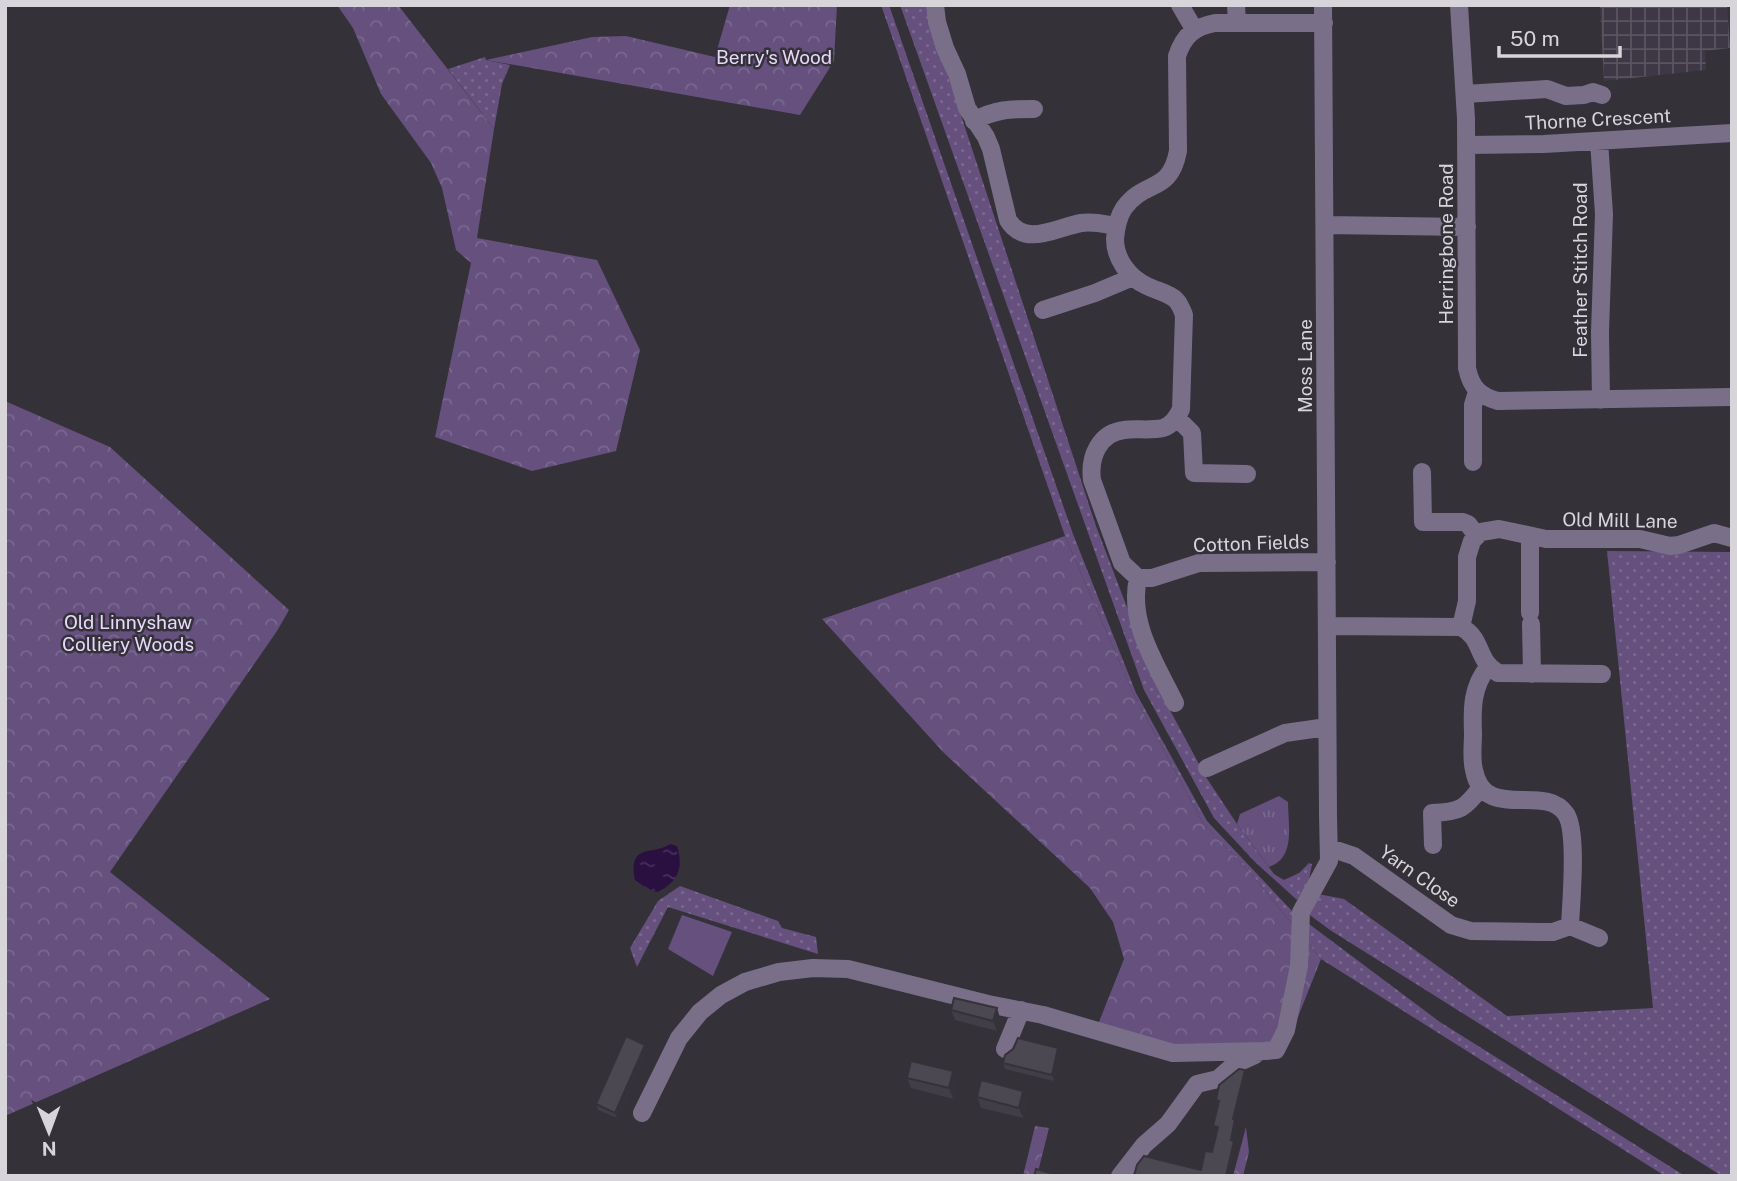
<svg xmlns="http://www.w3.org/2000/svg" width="1737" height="1181" font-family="'Public Sans',sans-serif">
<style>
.industrial{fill:url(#industrial-grid)}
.grass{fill:url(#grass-dots)}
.forest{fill:url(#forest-crowns)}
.park{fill:url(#park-tufts)}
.garden{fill:#65507e}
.water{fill:url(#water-ripples)}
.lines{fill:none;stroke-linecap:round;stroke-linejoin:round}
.minor{stroke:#7a6f88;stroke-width:18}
.wall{fill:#413e47}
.shaded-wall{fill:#353239}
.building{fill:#4c4852;stroke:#353239;stroke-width:2}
.labels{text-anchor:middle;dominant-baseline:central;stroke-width:5;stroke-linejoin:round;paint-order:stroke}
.park-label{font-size:19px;fill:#e7d9fb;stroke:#343139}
.street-label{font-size:19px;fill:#d7d4da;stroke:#343139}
</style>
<defs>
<pattern id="industrial-grid" width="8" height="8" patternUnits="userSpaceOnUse" patternTransform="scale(1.75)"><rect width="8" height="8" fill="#3e3846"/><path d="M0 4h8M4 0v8" fill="none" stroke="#595460"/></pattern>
<pattern id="grass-dots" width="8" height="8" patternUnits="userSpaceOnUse" patternTransform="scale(1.75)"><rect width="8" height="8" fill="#65507e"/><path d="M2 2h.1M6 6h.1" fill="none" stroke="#7a6890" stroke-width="1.8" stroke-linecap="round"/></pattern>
<pattern id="forest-crowns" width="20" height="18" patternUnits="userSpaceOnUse" patternTransform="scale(1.75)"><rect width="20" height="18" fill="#65507e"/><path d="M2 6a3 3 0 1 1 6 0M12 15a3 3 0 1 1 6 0" fill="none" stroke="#7a6890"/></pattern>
<pattern id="park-tufts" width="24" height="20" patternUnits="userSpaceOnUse" patternTransform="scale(1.75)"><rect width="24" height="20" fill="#65507e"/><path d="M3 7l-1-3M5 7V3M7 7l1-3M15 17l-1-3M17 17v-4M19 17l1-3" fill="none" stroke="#7a6890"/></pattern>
<pattern id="water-ripples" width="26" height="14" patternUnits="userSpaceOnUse" patternTransform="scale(1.75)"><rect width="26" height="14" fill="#2a0f41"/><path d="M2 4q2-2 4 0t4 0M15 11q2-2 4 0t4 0" fill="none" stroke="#48315c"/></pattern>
</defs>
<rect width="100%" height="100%" fill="#343139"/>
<path class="industrial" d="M1600 5H1727L1730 48 1705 51 1706 70 1604 81Z"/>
<path class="grass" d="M881 5H889L1073 534 1136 693 1207 821 1293 912 1440 1022 1685 1176H1665L1321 959 1253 876 1203 823 1133 693 1065 536Z
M900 5H931V24L1096 526 1157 686 1206 777 1237 824 1274 874 1284 880 1299 873 1309 863 1312 864 1308 885 1297 900 1255 862 1214 818 1144 690Z
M485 57 486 60 510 65 502 84 494 129 448 69Z
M1607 551 1732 552V1176H1722L1330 930 1307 913 1318 894 1344 899 1507 1016 1653 1008Z
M680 886 778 921 782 928 816 937 818 954 668 907 637 967 630 948 658 901Z"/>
<path class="forest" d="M337 5H398L494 129 477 238 597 260 640 350 616 451 532 471 435 437 471 263 456 250 442 188 431 163 381 94 353 28Z
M730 5H837L834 61 800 115 486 60 592 37 626 36 715 57Z
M5 401 110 447 289 610 277 631 110 872 270 999 5 1116Z
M1065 536 1133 693 1203 823 1253 876 1321 959 1284 1052 1172 1057 1097 1027 1124 959 1113 922 1090 888 944 753 822 619Z
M1035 1126 1049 1128 1037 1176H1023Z
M1246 1127 1249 1152 1243 1176H1233Z"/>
<path class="park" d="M1279 796 1288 802C1288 825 1296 858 1269 867L1237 824 1240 814Z"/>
<path class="garden" d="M682 915 732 932 713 976 668 949Z"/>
<path class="water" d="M670 844 677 846C684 867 678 882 658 892L649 890 635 880C628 842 653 856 670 844Z"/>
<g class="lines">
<path class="minor" d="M935 5 937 22 945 48 957 74 967 108 986 137 991 149 1008 220C1025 248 1057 227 1081 223 1093 221 1104 224 1116 226
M1180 5 1194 29
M1236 5 1237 23
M1459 5 1466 119 1467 368C1471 387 1479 396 1498 401L1732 397
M1324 23H1215C1194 27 1184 35 1177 56L1178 151C1170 194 1145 179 1124 208 1118 217 1116 227 1115 239 1115 259 1129 278 1147 286 1157 291 1169 293 1176 300 1180 304 1182 310 1184 315L1181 409C1177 418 1172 425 1163 428 1150 431 1136 428 1124 430 1099 433 1089 457 1092 480L1122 563 1138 578H1152L1199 563 1327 562
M1465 94 1547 89 1566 96 1584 95 1593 92 1602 95
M974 121C995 109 1011 109 1034 109
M1599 141 1604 214 1600 332 1601 400
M1466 145 1544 144 1732 133
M1326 225 1467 227
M1043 310 1095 293 1133 277
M1177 418 1192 433 1194 473 1247 474
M1473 462V405L1477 392
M1422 472 1423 522H1463L1468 524 1477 536
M1138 578C1128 623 1156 664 1175 703
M1530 613V538
M1531 624 1532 674
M1328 626 1461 627C1484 639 1475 659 1498 673L1602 674
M1461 627 1467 601V557L1472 541 1481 532 1499 529 1546 539H1640L1670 546 1679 545 1714 533 1732 538
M1488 667C1472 687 1472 708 1473 733 1473 745 1471 759 1474 770 1484 823 1545 782 1566 814 1578 832 1571 902 1570 926
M1207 768 1285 733 1327 727
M1433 845 1432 813C1460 812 1465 809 1481 787
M1330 848 1354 856 1451 925 1471 931 1540 932H1553L1570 926 1599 938
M1005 1049 1021 1010
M642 1113 679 1038 700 1012 721 995 745 982 779 972 813 968 848 969 988 1004 1043 1015 1173 1053 1265 1051 1276 1050 1286 1030 1299 966 1301 912 1329 861 1328 815 1323 5
M1120 1176 1144 1145 1168 1124 1197 1084 1218 1079 1235 1064 1255 1055"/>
</g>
<path class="wall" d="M951 1010 1000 1018 997 1031 955 1020Z
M645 1045 647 1050 617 1118 598 1110 596 1104Z
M1058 1048 1060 1053 1054 1081 1005 1069 1003 1063Z
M907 1078 957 1082 953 1099 911 1088Z
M1023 1091 1027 1101 1023 1118 981 1108 977 1097Z"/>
<path class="shaded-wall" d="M997 1008 1000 1018 997 1031 993 1021Z
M645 1045 647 1050 617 1118 615 1113Z
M1058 1048 1060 1053 1054 1081 1052 1075Z
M1245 1070 1247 1076 1236 1121 1237 1124 1232 1145 1231 1140 1233 1119Z
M953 1071 957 1082 953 1099 949 1088Z
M1023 1091 1027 1101 1023 1118 1019 1108Z
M1234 1141 1236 1146 1229 1176H1226Z"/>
<path class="building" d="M954 998 997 1008 993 1021 951 1010Z
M626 1036 645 1045 615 1113 596 1104Z
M1018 1038 1058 1048 1052 1075 1003 1063 1005 1055 1013 1049Z
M911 1061 953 1071 949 1088 907 1078Z
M1239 1069 1245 1070 1233 1119H1235L1231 1140 1234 1141 1226 1176H1134L1137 1165 1144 1156 1201 1170 1205 1151 1212 1152 1218 1127 1213 1126 1219 1101 1216 1100 1219 1085Z
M981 1080 1023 1091 1019 1108 977 1097Z
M1036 1169 1061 1176H1034Z"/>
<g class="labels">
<g class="park-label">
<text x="774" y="57">Berry's Wood</text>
<text x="128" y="622">Old Linnyshaw<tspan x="128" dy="22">Colliery Woods</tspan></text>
</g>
<g class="street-label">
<text transform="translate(1598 119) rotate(-3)">Thorne Crescent</text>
<text transform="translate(1446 244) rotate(-90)">Herringbone Road</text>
<text transform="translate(1580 270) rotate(-90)">Feather Stitch Road</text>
<text transform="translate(1305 366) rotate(-90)">Moss Lane</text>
<text transform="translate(1620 520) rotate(1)">Old Mill Lane</text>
<text transform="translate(1251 543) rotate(-2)">Cotton Fields</text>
<text transform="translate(1420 876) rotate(35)">Yarn Close</text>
</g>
</g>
<rect width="1737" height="1181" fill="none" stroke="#d7d4da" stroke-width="14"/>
<g transform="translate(49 1132) rotate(179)" stroke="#343139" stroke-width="5" paint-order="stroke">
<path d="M0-5L12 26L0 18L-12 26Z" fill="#d7d4da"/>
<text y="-10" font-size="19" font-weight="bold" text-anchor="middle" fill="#d7d4da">N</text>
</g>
<path d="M1499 46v10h121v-10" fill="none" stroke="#d7d4da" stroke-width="3.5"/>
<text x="1510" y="46" font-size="21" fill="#d7d4da" stroke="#343139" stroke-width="5" paint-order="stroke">50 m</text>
</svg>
